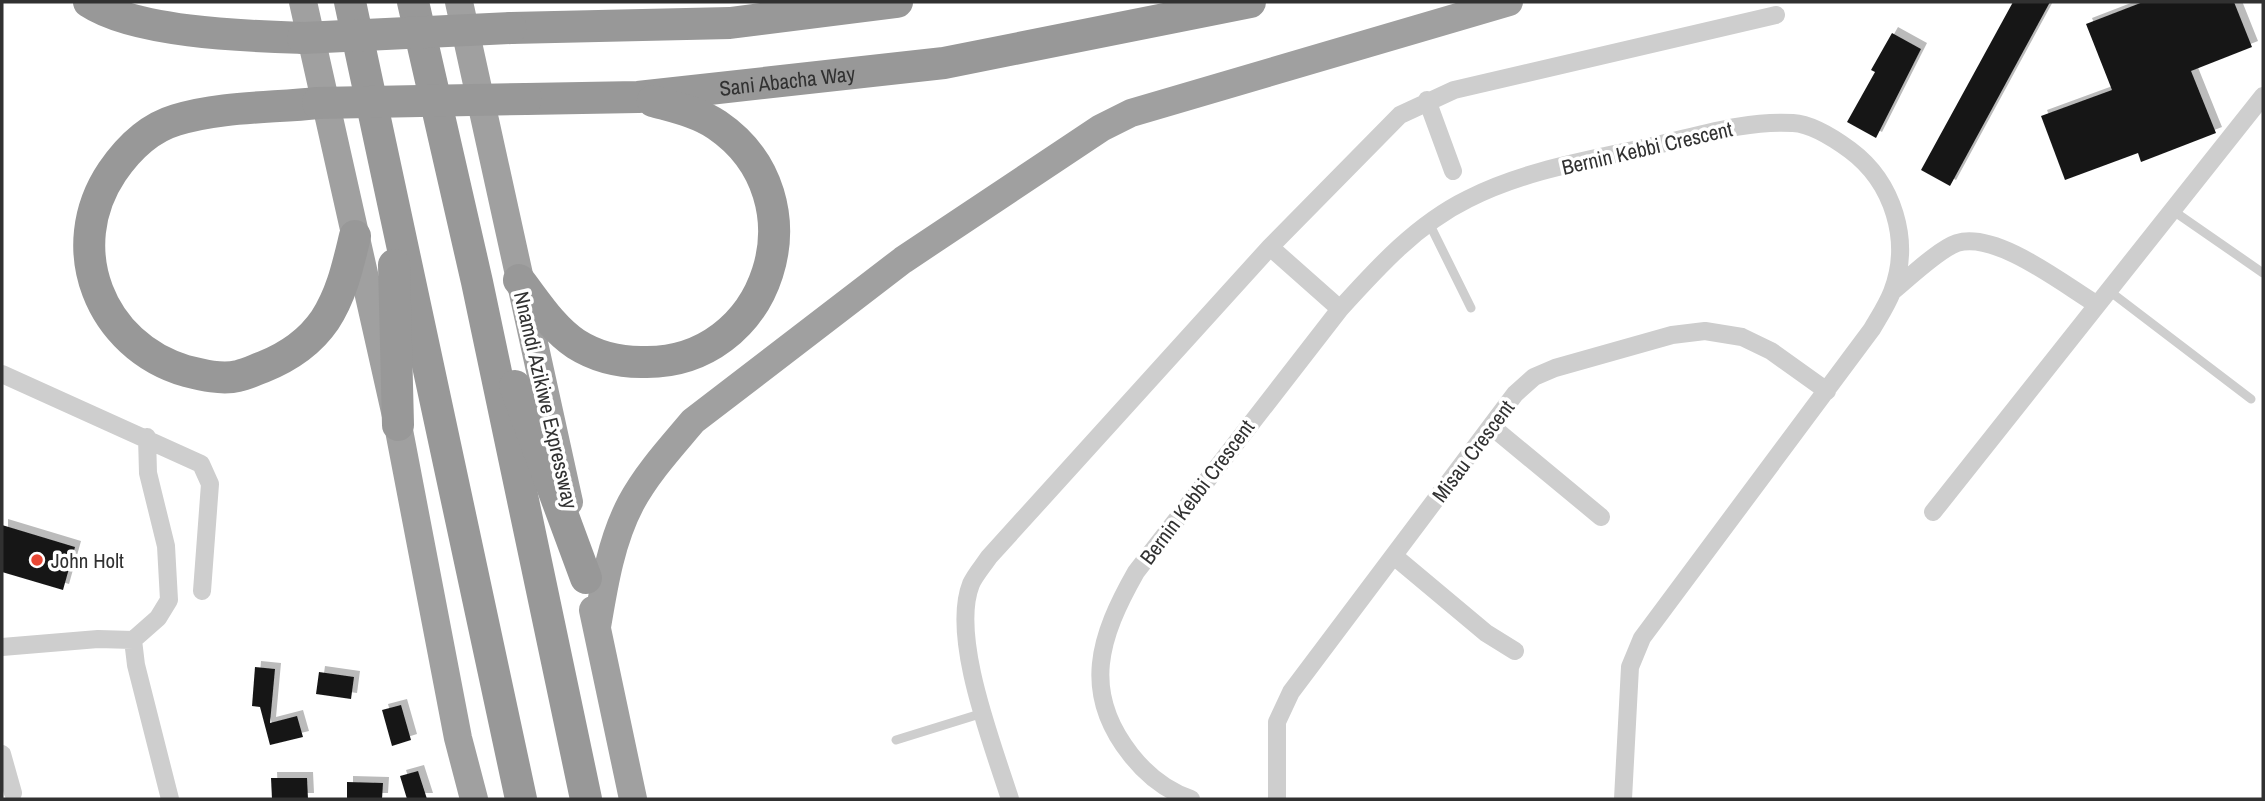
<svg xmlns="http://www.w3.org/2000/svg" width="2265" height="801" font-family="'Archivo Narrow',sans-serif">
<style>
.building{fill:#181818;filter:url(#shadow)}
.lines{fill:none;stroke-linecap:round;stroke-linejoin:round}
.service{stroke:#cecece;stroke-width:9}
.minor{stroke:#cecece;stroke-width:18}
.trunk{stroke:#a0a0a0;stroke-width:28}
.motorway{stroke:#989898;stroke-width:32}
.motorway-bridge{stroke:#989898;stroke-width:32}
.poi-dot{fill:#e84734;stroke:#fff;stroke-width:2.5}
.labels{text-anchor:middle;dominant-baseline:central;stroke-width:7;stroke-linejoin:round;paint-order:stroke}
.street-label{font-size:21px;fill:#313131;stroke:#fff}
.poi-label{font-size:21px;fill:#313131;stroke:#fff;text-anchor:start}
</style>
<defs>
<filter id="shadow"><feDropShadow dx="6" dy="-6" stdDeviation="0" flood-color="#0004"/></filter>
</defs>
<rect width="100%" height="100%" fill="#fff"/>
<path class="building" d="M2013 2H2050L1950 186 1921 170Z
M2143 2H2234L2252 47 2191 71 2216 133 2141 162 2138 153 2065 180 2041 116 2112 90 2086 24Z
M1892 33 1921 49 1876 138 1847 122 1875 72 1871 70Z
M2 525 75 547 63 590 2 572Z
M255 667 275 669 270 723 297 716 303 737 270 745 260 707 252 706Z
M319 672 354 677 351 699 316 694Z
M401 705 411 740 392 746 382 710Z
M418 771 427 799H407L400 776Z
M271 778H307L308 799H272Z
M347 782 383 783 382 799H347Z"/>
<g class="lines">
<path class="service" d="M2172 210 2263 273
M1429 223 1471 308
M2108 290 2251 399
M896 740 983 713"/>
<path class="minor" d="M1427 100 1453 171
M1270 247 1340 309
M1893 291C1909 278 1939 249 1957 243 1996 231 2063 284 2096 304
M2 374 201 464 210 484 202 591
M1491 426 1601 517
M147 437 148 473 166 546 169 600 158 618 133 640 136 665 170 799
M1933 512 2263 96
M1394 556 1486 633 1515 651
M2 647 98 639 133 640
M2 754 13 793
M1010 799C993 745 950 637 971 584 975 575 983 566 989 557L1270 247 1400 115 1454 90 1776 15
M1191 799C1167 791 1146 774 1131 755 1081 692 1099 637 1136 572L1340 309C1378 267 1417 224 1468 199 1525 170 1590 160 1652 146 1698 136 1745 120 1793 123 1812 124 1835 139 1850 150 1893 182 1912 241 1892 292 1887 305 1879 317 1872 329L1642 638 1630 667 1623 799
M1277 799V722L1291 692 1515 394 1534 377 1555 368 1672 335 1705 331 1742 337 1771 351 1827 391"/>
<path class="trunk" d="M303 2 398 425 458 738 474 799
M459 2 569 502
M593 610 633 799
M597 627C604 585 611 541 631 503 647 473 672 446 693 421L903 260 1101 128 1131 113 1509 2"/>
<g class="motorway">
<path d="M89 2C136 33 247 36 303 38"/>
<path d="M350 2 521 799"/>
<path d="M413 2 477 282 586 799"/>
<path d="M511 28 730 23 897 2"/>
<path id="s1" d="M526 99 638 97 944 63 1250 2"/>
<path d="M318 103C272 108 221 106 176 120 149 128 127 150 112 172 61 248 100 346 186 371 202 375 222 380 238 376 247 374 255 370 263 367 288 357 310 342 325 320 342 294 348 265 355 236"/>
<path d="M394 265 398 425"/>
<path d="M519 280C536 302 552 328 576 344 595 356 619 362 641 362 770 367 824 198 717 125 698 112 674 107 653 101"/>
<path d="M515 386 586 578"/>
</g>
<path class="motorway-bridge" d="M303 38 511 28
M318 103 526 99"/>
</g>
<circle class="poi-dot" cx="37" cy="560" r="7"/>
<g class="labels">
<g class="street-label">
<text stroke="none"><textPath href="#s1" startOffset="262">Sani Abacha Way</textPath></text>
<text transform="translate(1647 148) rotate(-13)">Bernin Kebbi Crescent</text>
<text transform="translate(546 400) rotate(77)">Nnamdi Azikiwe Expressway</text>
<text transform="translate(1473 451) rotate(-53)">Misau Crescent</text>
<text transform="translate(1197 492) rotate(-53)">Bernin Kebbi Crescent</text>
</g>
<g class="poi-label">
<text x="51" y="560">John Holt</text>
</g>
</g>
<rect width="2265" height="801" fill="none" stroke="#313131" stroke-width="7"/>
</svg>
